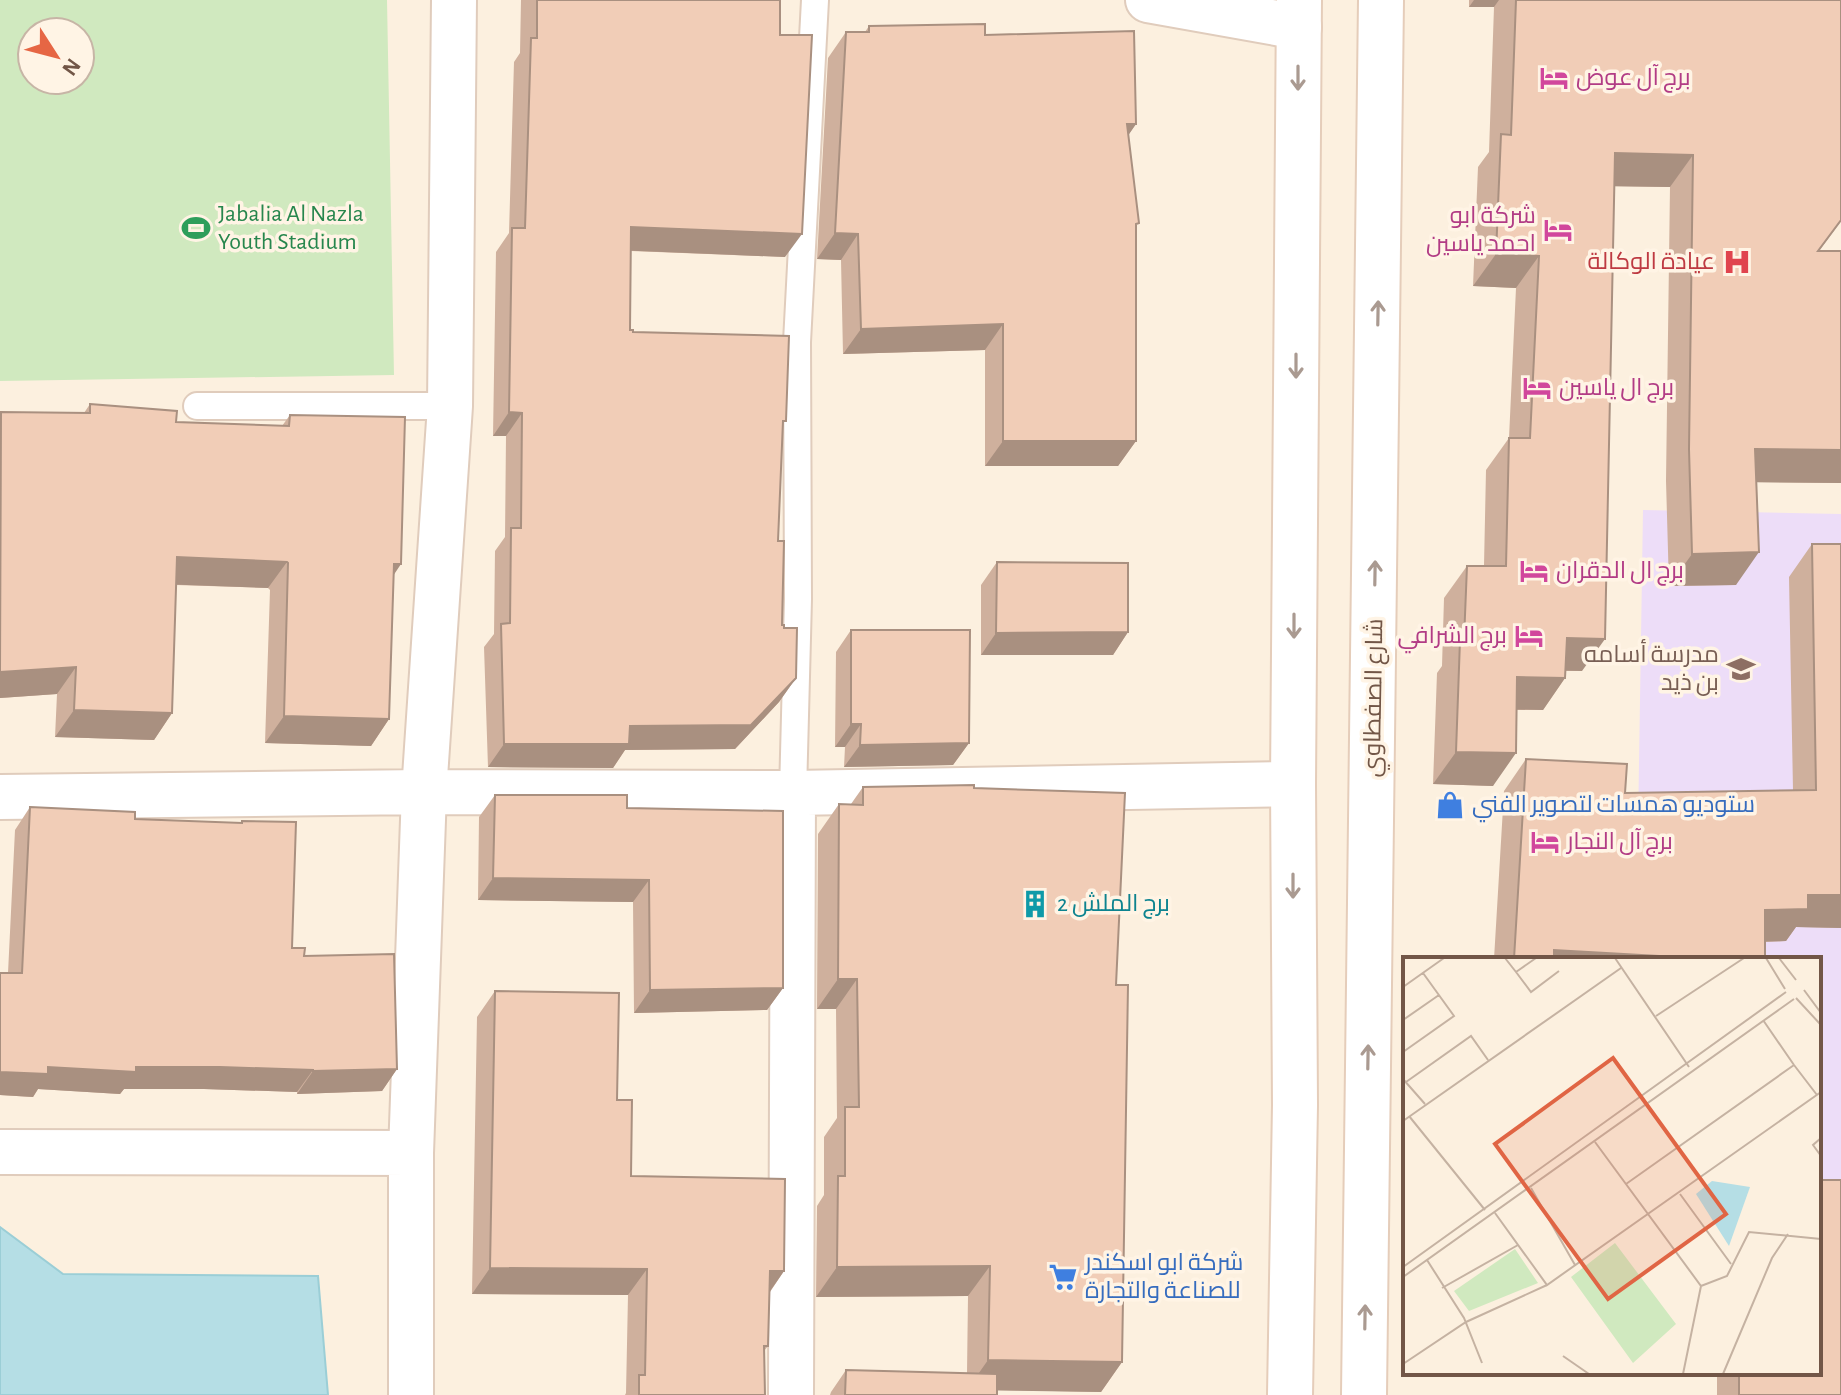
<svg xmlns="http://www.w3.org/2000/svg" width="1841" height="1395" font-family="'Alegreya Sans',Cairo,sans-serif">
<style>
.education{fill:#edddf8}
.green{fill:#d0e9bf;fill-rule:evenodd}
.water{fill:#b5dee5;stroke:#9bced6;stroke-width:2}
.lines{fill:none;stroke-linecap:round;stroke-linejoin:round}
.lane-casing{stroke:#e0ccbc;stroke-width:30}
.street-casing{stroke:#e0ccbc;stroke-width:48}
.secondary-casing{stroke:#e5cdba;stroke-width:48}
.lane{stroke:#fff;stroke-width:26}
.street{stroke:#fff;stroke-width:44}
.secondary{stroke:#fff;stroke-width:44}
.wall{fill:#cfb09d}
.shaded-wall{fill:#a99080}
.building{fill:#f1cdb7;stroke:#a99080;stroke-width:2}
.oneway{stroke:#aa9a91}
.labels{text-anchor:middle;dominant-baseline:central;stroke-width:7;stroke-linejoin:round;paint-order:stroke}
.hotel-label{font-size:24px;fill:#b23c85;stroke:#fff4e5;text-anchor:start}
.leisure-label{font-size:24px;fill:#27864d;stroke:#fff4e5;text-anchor:start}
.health-label{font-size:24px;fill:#be3a42;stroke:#fff4e5;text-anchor:end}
.education-label{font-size:24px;fill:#785e54;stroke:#fff4e5;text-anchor:end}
.street-label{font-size:24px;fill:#725647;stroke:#fff4e5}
.shop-label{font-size:24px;fill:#366cbe;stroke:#fff4e5;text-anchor:start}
.culture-label{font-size:24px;fill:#0d838f;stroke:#fff4e5;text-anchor:start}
.inset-road{fill:none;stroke:#c5b2a2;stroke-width:2}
.view{fill:#e06544;fill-opacity:0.15;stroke:#e06544;stroke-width:4}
.inset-edge{fill:none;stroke:#725647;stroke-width:4}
</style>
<rect width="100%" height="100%" fill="#fcf0df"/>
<path class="education" d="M1643 510 1841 514V1314H1819V959H1639L1638 828Z"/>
<path class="green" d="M0 0H387L394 375 0 381ZM80 32V80H32V32Z"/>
<path class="water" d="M0 1227 63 1274 318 1276 328 1395H0Z"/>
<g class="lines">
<defs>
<path id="lane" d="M197 406H450
M793 793 798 599 797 342 815 0"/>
<path id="street" d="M1148 0 1299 27
M0 797 424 792 793 793 1293 784
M0 1152 411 1153
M411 1395V1153L424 792 450 406 454 0
M791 1395 793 793"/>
<path id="secondary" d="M1290 1395 1295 1105 1293 784 1299 0
M1364 1395 1381 0"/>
</defs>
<use href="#lane" class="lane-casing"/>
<use href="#street" class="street-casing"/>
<use href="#secondary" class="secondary-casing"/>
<use href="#lane" class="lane"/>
<use href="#street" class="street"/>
<use href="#secondary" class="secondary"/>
</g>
<path class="wall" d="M521 0H780L785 257 631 251 630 330 783 426 778 541 782 625 796 678 779 702 735 749 625 750 613 768 488 767 484 647 494 634 495 551 505 537 506 436H493L496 252 509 233 514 62 520 53Z
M1469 0H1841V221L1819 251 1841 483 1756 482 1736 585 1669 586 1666 481 1670 187 1614 186 1582 671H1566L1565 678 1543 710H1517L1493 786 1433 784 1437 673 1442 666 1444 598 1467 566H1484L1486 470 1509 438 1516 288 1473 286 1478 167 1489 152 1494 7H1469Z
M869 26 985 35 1136 124 1128 135 1136 227V441L1118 466H985V350L843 354 841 260 817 259 828 58 846 32H865Z
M90 404 176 422 282 426 290 415 394 575 389 719 371 746 265 743 270 590 268 588 176 585 172 713 154 740 55 737 57 694 0 698V413H84Z
M1812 544H1841V928L1796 927 1786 941 1765 942V959H1494L1504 791 1526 759 1625 793 1793 790 1789 577Z
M997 562 1128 632 1113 655H981V585Z
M851 630 969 743 953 765 844 767 845 747H835L836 652Z
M863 787 974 788 1116 985 1122 1362 1101 1392 997 1390V1395H830L831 1392 846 1370 967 1373 968 1296 816 1297 817 1206 824 1195V1137L837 1118 836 1009H817L818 834 839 804H851Z
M495 795 627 808 783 988 767 1010 634 1013 633 902 478 900 479 817Z
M30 807 135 819 241 823 242 821 292 948 304 956 397 1069 382 1091 297 1094V1092L204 1089H124L120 1094 38 1089 33 1097 0 1095V973H8L15 830Z
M495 991 617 1100 631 1176 784 1271 770 1292 768 1346 764 1351 765 1395H625L626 1393 628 1295 472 1294 477 1017Z
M1717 1373H1819L1841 1395H1717Z"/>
<path class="shaded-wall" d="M1474 0H1499L1494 7H1469Z
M1127 124H1136L1119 149Z
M1615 153 1693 155 1670 187 1592 186Z
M631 227 802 234 785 257 614 250Z
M835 233 858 234 841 260 817 259Z
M1496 254 1539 256 1516 288 1473 286Z
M1003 324 985 350 843 354 861 329Z
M509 412 522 413 506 436H493Z
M1003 441H1136L1118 466H985Z
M1755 449 1841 450V483L1733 482Z
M1759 552 1736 585 1669 586 1692 554Z
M177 557 287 562 268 588 159 584Z
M394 564H401L383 591Z
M1128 632 1113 655H981L996 633Z
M1567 638 1605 639 1582 671 1544 670Z
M76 667 57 694 0 698V672Z
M1517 677 1565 678 1543 710 1494 709Z
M796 678 779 702 735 749 625 750 613 768 488 767 504 744 630 726Z
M74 710 172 713 154 740 55 737Z
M284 716 389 719 371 746 265 743Z
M851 724H861L845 747H835Z
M969 743 953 765 844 767 860 745Z
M1456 752 1516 753 1493 786 1433 784Z
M493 878 649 880 633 902 478 900Z
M1808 895H1841V928L1796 927 1786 941 1742 942 1765 910Z
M1554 950 1676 957 1674 959H1548Z
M838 979H857L836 1009H817Z
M783 988 767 1010 634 1013 650 990Z
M48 1067H220L313 1070 297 1092 204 1089H124L120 1094 38 1089 33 1097 0 1095V1072Z
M397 1069 382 1091 297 1094 313 1071Z
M990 1266 968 1296 816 1297 837 1267Z
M490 1268 647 1269 628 1295 472 1294Z
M770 1271H784L766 1297Z
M988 1360 1122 1362 1101 1392 967 1390Z"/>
<path class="building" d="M537 0H780V35H812L802 234 631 227 630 330H633V332L789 336 786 421H783L778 541H784L782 625H784V628H797L796 678 751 725 630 726 629 744H504L501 624 510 623 511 528H521L522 413 509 412 512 228H525L531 38H537Z
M1516 0H1841V220L1818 251H1841V450L1755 449 1759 552 1692 554 1689 449 1693 155 1615 153 1605 639 1567 638 1565 678 1517 677 1516 753 1456 752 1460 640H1464L1467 566H1506L1509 438H1530L1539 256 1496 254 1501 134 1511 135Z
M985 24V35L1134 31 1136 124H1127L1139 223 1136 224V441H1003V324L861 329 858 234 835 233 846 32H869V26Z
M90 404 177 411 176 422 289 426 290 415 405 417 401 564H394L389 719 284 716 288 563 287 562 177 557 172 713 74 710 76 667 0 672 1 412 90 413Z
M1812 544H1841V895H1808V909L1765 910V959H1676V957L1554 950V959H1514L1526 759 1627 764 1625 793 1816 790Z
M997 562 1128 563V632L996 633Z
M851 630H970L969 743 860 745 861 724H851Z
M974 785V788L1125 793 1116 985H1128L1122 1362 988 1360 990 1266 837 1267 838 1176H845V1107H859L857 979H838L839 804 863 805V787Z
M495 795H627V808L783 811V988L650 990 649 880 493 878Z
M30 807 135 812V819L242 823V821L296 822 292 948H305L304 956 394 954 397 1069 313 1071V1070L220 1067H136V1072L48 1067V1074L0 1072V973H22Z
M495 991 619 993 617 1100H632L631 1176 785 1179 784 1271H770L768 1346H764L765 1395H639V1375H645L647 1269 490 1268Z
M1819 1180H1841V1395H1739V1373H1819Z
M846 1370 997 1374V1395H845Z"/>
<defs><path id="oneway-shaft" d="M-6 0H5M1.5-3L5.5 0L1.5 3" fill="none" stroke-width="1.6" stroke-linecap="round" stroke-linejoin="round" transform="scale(2)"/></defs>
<g class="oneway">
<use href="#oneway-shaft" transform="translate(1298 78) rotate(90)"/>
<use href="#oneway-shaft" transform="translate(1378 313) rotate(-89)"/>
<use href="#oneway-shaft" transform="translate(1296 366) rotate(90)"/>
<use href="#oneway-shaft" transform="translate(1375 573) rotate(-89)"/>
<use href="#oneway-shaft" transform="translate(1294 626) rotate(90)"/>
<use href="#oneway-shaft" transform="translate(1293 886) rotate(90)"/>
<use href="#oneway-shaft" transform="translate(1368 1057) rotate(-89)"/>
<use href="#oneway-shaft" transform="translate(1365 1317) rotate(-89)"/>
</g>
<defs>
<symbol id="hotel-bare" viewBox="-9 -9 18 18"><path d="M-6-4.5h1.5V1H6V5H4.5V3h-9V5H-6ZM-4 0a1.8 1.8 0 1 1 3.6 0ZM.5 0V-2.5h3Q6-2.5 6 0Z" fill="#d1479c" stroke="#fff4e5" stroke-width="2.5" paint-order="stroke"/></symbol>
<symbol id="stadium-bare" viewBox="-9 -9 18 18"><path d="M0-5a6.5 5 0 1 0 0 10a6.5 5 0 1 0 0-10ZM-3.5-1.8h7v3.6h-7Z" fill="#2e9e5b" stroke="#fff4e5" stroke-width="2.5" paint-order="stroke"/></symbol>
<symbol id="hospital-bare" viewBox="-9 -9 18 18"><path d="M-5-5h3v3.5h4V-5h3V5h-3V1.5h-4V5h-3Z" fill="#e0444e" stroke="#fff4e5" stroke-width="2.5" paint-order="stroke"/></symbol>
<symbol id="school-bare" viewBox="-9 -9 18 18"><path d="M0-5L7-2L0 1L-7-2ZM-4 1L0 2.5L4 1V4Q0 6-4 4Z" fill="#8d6e63" stroke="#fff4e5" stroke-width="2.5" paint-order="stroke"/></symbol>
<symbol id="shop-bare" viewBox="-9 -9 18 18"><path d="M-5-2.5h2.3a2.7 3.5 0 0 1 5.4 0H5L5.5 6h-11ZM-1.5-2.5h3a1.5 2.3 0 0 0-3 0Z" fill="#3f7fe0" stroke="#fff4e5" stroke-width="2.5" paint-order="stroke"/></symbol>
<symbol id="building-bare" viewBox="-9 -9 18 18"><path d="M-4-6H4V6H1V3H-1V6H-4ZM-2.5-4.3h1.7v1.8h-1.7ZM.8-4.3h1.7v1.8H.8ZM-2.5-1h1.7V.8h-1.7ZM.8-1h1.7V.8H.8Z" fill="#0f9aa8" stroke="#fff4e5" stroke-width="2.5" paint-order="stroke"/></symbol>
<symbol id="supermarket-bare" viewBox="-9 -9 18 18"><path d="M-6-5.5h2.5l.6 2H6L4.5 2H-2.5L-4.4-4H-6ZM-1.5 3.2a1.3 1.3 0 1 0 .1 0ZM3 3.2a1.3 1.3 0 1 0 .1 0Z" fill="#3f7fe0" stroke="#fff4e5" stroke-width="2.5" paint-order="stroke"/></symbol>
</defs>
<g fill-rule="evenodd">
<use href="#hotel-bare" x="1534" y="58" width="40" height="40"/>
<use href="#stadium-bare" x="176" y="208" width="40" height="40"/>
<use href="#hotel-bare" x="1538" y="210" width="40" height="40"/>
<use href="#hospital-bare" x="1717" y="242" width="40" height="40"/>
<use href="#hotel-bare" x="1517" y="368" width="40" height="40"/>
<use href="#hotel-bare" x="1514" y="551" width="40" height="40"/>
<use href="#hotel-bare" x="1509" y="616" width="40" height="40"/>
<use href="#school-bare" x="1721" y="649" width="40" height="40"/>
<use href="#shop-bare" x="1430" y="785" width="40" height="40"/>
<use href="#hotel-bare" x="1525" y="822" width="40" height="40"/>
<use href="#building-bare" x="1015" y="884" width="40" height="40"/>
<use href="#supermarket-bare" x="1043" y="1257" width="40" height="40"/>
</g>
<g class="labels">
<g class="hotel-label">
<text x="1576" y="78">برج آل عوض</text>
<text x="1536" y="216" text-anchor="end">شركة ابو<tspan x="1536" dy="28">احمد ياسين</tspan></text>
<text x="1559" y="388">برج ال ياسين</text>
<text x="1556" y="571">برج ال الدقران</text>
<text x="1507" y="636" text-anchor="end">برج الشرافي</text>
<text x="1567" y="842">برج آل النجار</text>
</g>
<g class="leisure-label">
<text x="218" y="214">Jabalia Al Nazla<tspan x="218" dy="28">Youth Stadium</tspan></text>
</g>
<g class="health-label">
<text x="1715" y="262">عيادة الوكالة</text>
</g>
<g class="education-label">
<text x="1719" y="655">مدرسة أسامه<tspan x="1719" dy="28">بن ذيد</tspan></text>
</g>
<g class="street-label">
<text transform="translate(1374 698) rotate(-89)">شارع الصفطاوي</text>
</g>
<g class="shop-label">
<text x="1472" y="805">ستوديو همسات لتصوير الفني</text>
<text x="1085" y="1263">شركة ابو اسكندر<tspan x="1085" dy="28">للصناعة والتجارة</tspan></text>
</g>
<g class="culture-label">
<text x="1057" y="904">برج الملش 2</text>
</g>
</g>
<g transform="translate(1403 957)">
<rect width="418" height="418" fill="#fcf0df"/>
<path d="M212 286 273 367 230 406 168 320ZM112 292 135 326 66 354 51 334Z" fill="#d0e9bf"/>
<path d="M309 224 347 230 326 289 293 237Z" fill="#b5dee5"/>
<path class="inset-road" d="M102 1 113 15 133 1M212 1 286 110M363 1 382 32M376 1 393 23M113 15 128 35 156 14M0 30 41 1M401 33 418 56M393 41 418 68M253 59 341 1M0 63 36 38M360 63 391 108M0 95 51 59 20 16M0 122 22 147M3 125 68 79 85 103M6 159 82 253M0 164 218 11M418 181 410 188 418 199M192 185 298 329 324 319 346 275 418 282M223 227 391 108 414 138M128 231 172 308M277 237 328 307M92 256 144 328 418 135M24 303 61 361 79 406M0 310 383 35M0 320 391 42M39 331 115 288M160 399 186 417M0 407 63 365 144 328M280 417 298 329M320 417 369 301 385 277"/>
<path class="view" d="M210 101 323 257 205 342 92 187Z"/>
<rect width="418" height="418" class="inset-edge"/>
</g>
<g transform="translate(56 56) rotate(126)"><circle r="38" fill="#fff4e5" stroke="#c7b5a6" stroke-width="2"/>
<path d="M0-6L14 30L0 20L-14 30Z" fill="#e66644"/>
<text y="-12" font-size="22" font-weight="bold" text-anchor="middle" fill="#725647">N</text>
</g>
</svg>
